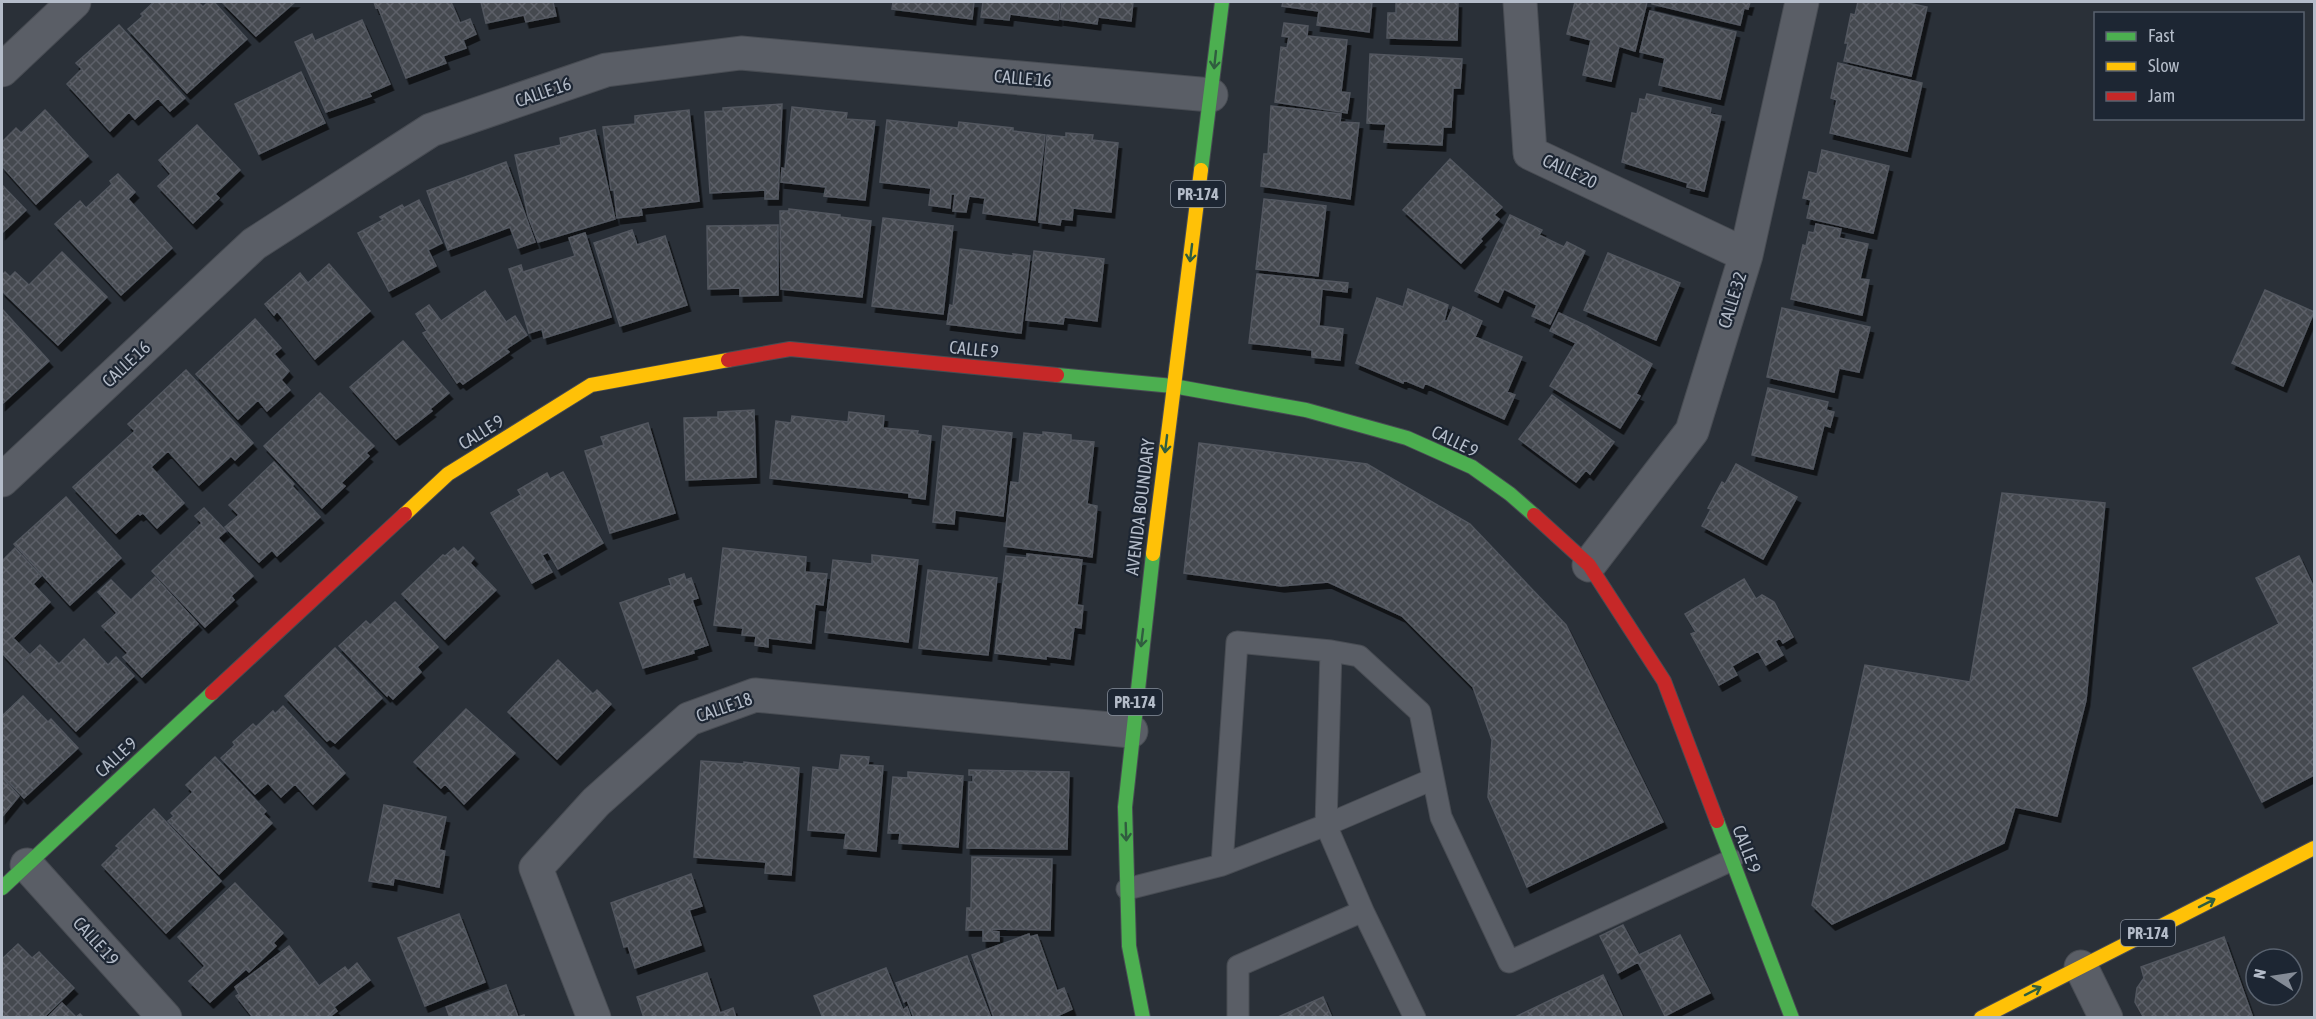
<svg xmlns="http://www.w3.org/2000/svg" width="2316" height="1019" font-family="'Asap Condensed',sans-serif">
<style>
.building{fill:url(#building-cross-hatch);stroke:#52575f;stroke-width:1.5;filter:url(#shadow)}
.lines{fill:none;stroke-linecap:round;stroke-linejoin:round}
.lane-casing{stroke:#484c53;stroke-width:23}
.street-casing{stroke:#484c53;stroke-width:35}
.fast-casing{stroke:#484c53;stroke-width:16}
.slow-casing{stroke:#484c53;stroke-width:16}
.jam-casing{stroke:#484c53;stroke-width:16}
.lane{stroke:#5a5e66;stroke-width:21}
.street{stroke:#5a5e66;stroke-width:33}
.fast{stroke:#4caf50;stroke-width:14}
.slow{stroke:#ffc107;stroke-width:14}
.jam{stroke:#c62828;stroke-width:14}
.oneway{stroke:#305d3f}
.labels{text-anchor:middle;dominant-baseline:central;stroke-width:4.5;stroke-linejoin:round;paint-order:stroke}
.shield{fill:#1d2633;stroke:#878f9c;stroke-width:1.5}
.shield-label{font-size:16px;font-weight:bold;fill:#b4bcc9}
.street-label{font-size:18px;fill:#b4bcc9;stroke:#1d2633}
</style>
<defs>
<pattern id="building-cross-hatch" width="8" height="8" patternUnits="userSpaceOnUse" patternTransform="scale(1.5)"><rect width="8" height="8" fill="#444950"/><path d="M0 0l8 8M0 8l8-8" fill="none" stroke="#5d6168"/></pattern>
<filter id="shadow"><feDropShadow dx="3.5" dy="6" stdDeviation="0" flood-color="#0009"/></filter>
</defs>
<rect width="100%" height="100%" fill="#2a3038"/>
<path class="building" d="M154 2H198L203 7 208 2H214L247 39 187 93 128 29 143 16 141 14Z
M222 2H295L256 36Z
M374 2H451L460 23 470 19 476 34 463 40 466 48 443 56 446 63 406 78 378 7 376 8Z
M481 2H553L556 16 526 22 524 15 486 23Z
M893 2H974L972 19 892 9Z
M983 2H1060L1058 20 1010 14 1009 20 981 17Z
M1062 2H1133L1131 21 1098 17 1097 24 1060 19Z
M1283 2H1372L1369 32 1317 25 1319 11 1282 6Z
M1396 2H1458L1457 40 1387 38 1388 13H1396Z
M1575 2H1647L1635 51 1619 46 1611 81 1583 75 1591 40 1567 34Z
M1652 2H1750L1748 9 1744 8 1740 25 1652 4Z
M1858 2H1903L1927 7 1911 76 1844 61 1848 43H1845L1851 14 1855 15Z
M1650 11 1736 32 1720 99 1659 85 1665 58 1640 52Z
M362 20 390 84 369 93 371 96 326 112 295 42 312 34 315 41Z
M1284 23 1308 26 1307 36 1347 40 1341 92 1350 93 1347 113 1275 102 1281 47 1287 48 1289 37 1282 36Z
M119 25 185 98 170 111 158 98 135 119 129 112 110 131 67 84 82 69 76 63Z
M1370 54 1462 59 1460 88H1453L1451 127H1443L1442 145 1384 142 1386 124 1367 123Z
M1838 63 1922 83 1907 151 1830 133 1837 100 1831 98Z
M301 72 325 123 259 154 235 104Z
M1647 94 1711 108 1710 114 1721 116 1704 191 1687 187 1688 183 1622 162 1632 113 1637 114 1640 99 1645 100Z
M782 104 778 199H765V190L710 193 705 112 723 111V108Z
M1271 106 1341 114 1340 122 1359 123 1350 199 1261 186 1264 154H1268Z
M792 107 847 113 846 119 875 121 865 200 824 196 826 187 781 182 782 168 785 169Z
M45 110 88 156 36 204 2 166V142L16 128 21 133Z
M689 110 699 201 641 208 642 215 617 218 614 190H611L603 127 635 124V116Z
M887 120 958 128 959 122 1013 128V131L1045 135 1035 220 983 213 985 198 969 196 966 212 953 211 955 194H951L950 208 929 205 931 188 880 182Z
M197 125 240 170 215 194 219 198 193 223 158 186 171 174 159 160Z
M595 130 615 219 538 242 528 216 515 155 561 145 560 138Z
M1066 133 1093 135 1092 140 1118 143 1111 212 1073 208 1072 220 1061 219 1060 225 1039 222 1047 135 1066 137Z
M1822 150 1889 166 1873 233 1807 218 1811 200 1803 198 1809 172 1817 174Z
M1450 159 1502 207 1494 215 1499 219 1480 239 1482 241 1461 263 1403 210Z
M506 162 535 242 518 248 510 227 448 250 427 191Z
M118 174 135 192 128 199 172 248 121 295 55 224 80 201 86 208 112 184 110 181Z
M2 185 26 210 2 233Z
M1264 199 1326 206 1318 276 1256 269Z
M419 200 442 243 428 250 436 266 389 291 358 233 383 220 380 217 402 205 404 208Z
M789 209 840 215V217L871 221 862 297 781 289 780 211H789Z
M1510 215 1542 230 1539 235 1564 247 1567 242 1585 251 1550 324 1532 316 1537 305 1504 289 1498 302 1475 291Z
M883 218 953 226 943 314 872 306Z
M1816 224 1841 229 1839 238 1868 244 1860 279 1869 280 1862 315 1791 299 1803 245 1806 246 1809 232 1814 233Z
M778 225V295L740 296V288L708 289 707 226Z
M632 230 637 245 665 236 687 305 620 326 594 243Z
M585 233 611 317 544 338 542 329 529 333 509 269 521 265 523 272 575 256 569 238Z
M960 249 1014 256 1013 254 1030 256 1021 333 947 324 950 305 953 306Z
M1034 251 1104 259 1097 321 1064 317 1063 324 1026 320Z
M62 252 107 297 58 345 2 291V275L5 272 10 277 15 272 29 285Z
M1608 253 1680 283 1656 340 1584 310Z
M329 264 370 311 315 359 277 311 274 315 265 304 300 273 308 283Z
M1257 274 1348 283 1347 292 1322 289 1319 326 1343 329 1340 360 1312 357V350L1249 343Z
M1408 289 1448 305 1444 321H1447L1453 307 1482 321 1475 337 1522 357 1507 392 1515 395 1504 419 1425 383 1423 388 1404 380 1403 383 1356 363 1377 298 1403 307Z
M2265 290 2314 312 2283 386 2232 363Z
M485 291 506 322 515 316 527 335 506 349 509 352 463 384 460 381 457 383 423 333 427 331 416 314 429 305 441 321Z
M1782 308 1870 327 1859 372 1839 368 1834 392 1767 377Z
M2 309 49 361 2 404Z
M1559 313 1587 326 1652 364 1636 394 1640 396 1620 428 1550 386 1576 343 1550 331Z
M255 319 281 348 274 354 289 371 281 380 290 390 267 411 258 400 238 419 196 374Z
M403 341 449 393 430 409 432 411 396 439 350 387Z
M186 370 253 443 235 460 231 456 199 485 168 451 151 467 184 503 157 528 143 513 140 515 138 513 116 533 73 487 135 431 128 424Z
M1768 388 1828 402 1826 410 1834 412 1830 427 1824 425 1813 469 1752 455Z
M320 393 374 446 366 453 369 456 341 483 345 486 322 508 264 446Z
M1552 395 1614 442 1590 474 1586 470 1576 482 1519 439Z
M754 410 756 477 686 480 684 418 718 417V412Z
M849 412 884 416 883 428 918 431 917 434 931 436 925 499 909 497V493L770 478 776 421 791 423 792 416 848 422Z
M648 423 675 513 610 533 585 451 604 445 601 437Z
M943 426 1012 433 1003 516 955 510 954 524 933 522Z
M1043 432 1071 435V440L1094 442 1087 504 1097 506 1092 557 1004 546 1011 482 1019 483 1024 433 1043 435Z
M1199 443 1367 464 1470 524 1566 625 1663 822 1527 887 1488 797 1492 740 1473 687 1402 616 1328 582 1281 586 1184 573Z
M274 462 294 484 292 486 320 517 277 556 272 550 259 562 225 527 239 515 229 505Z
M1736 464 1797 497 1763 559 1702 526 1711 509 1708 508 1722 482 1725 484Z
M563 472 603 543 558 569 548 552 542 555 552 572 532 583 491 513 521 495 518 490 547 473 550 479Z
M2002 493 2105 503 2086 700 2057 816 2015 807 2004 843 1832 924 1812 905 1865 665 1970 682Z
M66 497 121 558 70 605 14 544Z
M204 508 226 531 218 538 253 576 231 596 234 600 205 627 152 571 202 523 195 516Z
M463 547 474 558 470 563 496 590 445 639 402 594 443 555 445 556 454 548 458 552Z
M15 548 41 576 33 584 50 602 13 638 30 655 16 668 2 653V561Z
M723 548 806 557 805 572 827 574 823 605 815 604 811 643 768 638V647L755 645 756 636 742 635 743 628 714 625Z
M1027 554 1082 560 1077 605 1083 606 1081 628 1074 627 1070 659 1046 656V659L995 653 1006 556 1027 558Z
M872 555 918 560 908 642 825 632 833 560 872 564Z
M2299 556 2314 588V775L2262 802 2193 668 2279 624 2256 578Z
M928 570 997 578 988 655 919 648Z
M684 574 686 580 691 578 698 598 692 600 708 645 693 650 694 653 643 668 620 603 671 585 669 579Z
M155 577 198 624 142 677 123 657 128 653 102 626 117 613 98 592 111 580 131 600Z
M1744 579 1756 599 1762 595 1774 602 1793 637 1783 643 1780 638 1775 641 1783 655 1766 665 1758 651 1732 666 1737 675 1719 685 1691 634 1696 632 1685 614Z
M395 602 438 647 417 667 421 672 393 699 388 694 387 696 339 646 366 621 370 625Z
M84 639 108 665 116 657 134 676 76 731 16 668 40 645 59 664Z
M335 648 382 698 335 743 330 739 327 741 285 696Z
M558 660 593 694 597 690 611 704 557 759 508 712Z
M23 696 48 722 51 719 78 748 24 798 2 775V716Z
M283 706 345 773 313 804 295 784 281 797 268 783 255 794 221 758 235 745 233 742 253 724 256 727 273 711 275 714Z
M466 709 515 753 464 804 445 784 441 788 414 762Z
M841 755 869 757 868 765 883 766 876 851 844 848 846 833 808 830 813 767 839 770Z
M215 757 266 811 263 814 272 823 219 874 168 821 174 816 171 813 193 792 186 785Z
M701 761 744 764V762L799 768 791 875 765 873 766 862 694 857Z
M969 770 1069 772 1067 849 967 848 969 782H973V775H969Z
M908 772 963 776 958 847 899 843 900 833H888L893 777 908 778Z
M2 777 19 796 2 817Z
M384 805 446 817 439 850 445 851 439 887 394 878 393 885 369 881Z
M154 809 221 881 166 933 102 865 119 848 116 846Z
M972 857 1052 859 1050 930 992 929V931L999 932V941H983V930H966L967 908H971Z
M691 874 702 906 689 910 701 945 635 968 628 946 624 947 611 903Z
M235 883 283 933 273 943 276 946 249 972 246 969 210 1002 189 981 205 966 178 937Z
M459 914 485 982 425 1006 398 938Z
M1623 925 1639 955 1680 935 1710 993 1665 1016 1638 962 1618 973 1600 936Z
M1029 934 1030 937 1037 935 1057 991 1064 988 1072 1009 1053 1018H994L972 955Z
M2224 937 2253 1018H2144L2135 1002 2137 988 2144 978 2141 967Z
M18 944 32 958 39 952 74 988 43 1018H2V959Z
M289 946 319 986 345 967 348 971 357 963 370 980 334 1007 337 1011 328 1018H250L252 1016 236 996 239 994 235 987Z
M967 956 991 1018H914L907 1000 904 1002 896 983Z
M886 968 903 1010 907 1007 911 1018H823L814 996Z
M707 973 720 1013 733 1008 736 1018H644L637 997Z
M1603 975 1623 1018H1513Z
M506 985 518 1017 524 1015 525 1018H450L446 1007Z
M1323 997 1332 1018H1276Z
M62 1003 76 1017 80 1014 84 1018H47Z"/>
<g class="lines">
<defs>
<path id="lane" d="M1222 865 1326 825 1331 651
M1127 889 1222 865 1237 642 1331 651 1359 656 1420 712 1441 817 1509 962 1732 860
M1363 911 1326 825 1433 779
M1238 1018V966L1363 911 1415 1018"/>
<path id="street" d="M1520 2 1530 153 1746 255
M2 70 74 2
M2 480 254 244 431 130 606 70 741 53 1211 95
M1589 565 1692 431 1746 255 1802 2
M27 865 165 1018
M2081 967 2106 1018
M594 1018 536 868 596 802 689 719 755 695 1131 731"/>
<path id="fast" d="M1201 170 1222 2
M1057 375 1173 386 1306 410 1407 438 1472 467 1510 494 1534 515
M1717 821 1792 1018
M2 888 212 693
M1143 1018 1129 946 1125 807 1153 554"/>
<path id="slow" d="M405 514 448 474 591 385 728 360
M1153 554 1201 170
M1981 1018 2314 848"/>
<path id="jam" d="M728 360 790 349 1057 375
M1534 515 1589 565 1664 681 1717 821
M212 693 405 514"/>
</defs>
<use href="#lane" class="lane-casing"/>
<use href="#street" class="street-casing"/>
<use href="#fast" class="fast-casing"/>
<use href="#slow" class="slow-casing"/>
<use href="#jam" class="jam-casing"/>
<use href="#lane" class="lane"/>
<use href="#street" class="street"/>
<use href="#fast" class="fast"/>
<use href="#slow" class="slow"/>
<use href="#jam" class="jam"/>
</g>
<defs><path id="oneway-shaft" d="M-6 0H5M1.5-3L5.5 0L1.5 3" fill="none" stroke-width="1.6" stroke-linecap="round" stroke-linejoin="round" transform="scale(1.5)"/></defs>
<g class="oneway">
<use href="#oneway-shaft" transform="translate(1215 60) rotate(96)"/>
<use href="#oneway-shaft" transform="translate(1191 253) rotate(97)"/>
<use href="#oneway-shaft" transform="translate(1166 444) rotate(97)"/>
<use href="#oneway-shaft" transform="translate(1142 638) rotate(97)"/>
<use href="#oneway-shaft" transform="translate(1126 832) rotate(88)"/>
<use href="#oneway-shaft" transform="translate(2207 903) rotate(-27)"/>
<use href="#oneway-shaft" transform="translate(2033 991) rotate(-27)"/>
</g>
<g class="labels">
<g class="shield">
<rect x="1171" y="181" width="54" height="26" rx="4.5"/>
<rect x="1108" y="689" width="54" height="26" rx="4.5"/>
<rect x="2121" y="920" width="54" height="26" rx="4.5"/>
</g>
<g class="shield-label">
<text x="1198" y="194">PR-174</text>
<text x="1135" y="702">PR-174</text>
<text x="2148" y="933">PR-174</text>
</g>
<g class="street-label">
<text transform="translate(1023 78) rotate(5)">CALLE 16</text>
<text transform="translate(543 92) rotate(-19)">CALLE 16</text>
<text transform="translate(1570 171) rotate(25)">CALLE 20</text>
<text transform="translate(1732 300) rotate(-73)">CALLE 32</text>
<text transform="translate(974 349) rotate(6)">CALLE 9</text>
<text transform="translate(126 364) rotate(-43)">CALLE 16</text>
<text transform="translate(481 432) rotate(-32)">CALLE 9</text>
<text transform="translate(1455 441) rotate(26)">CALLE 9</text>
<text transform="translate(1140 507) rotate(-83)">AVENIDA BOUNDARY</text>
<text transform="translate(724 707) rotate(-19)">CALLE 18</text>
<text transform="translate(116 757) rotate(-43)">CALLE 9</text>
<text transform="translate(1747 849) rotate(69)">CALLE 9</text>
<text transform="translate(96 941) rotate(48)">CALLE 19</text>
</g>
</g>
<rect width="2316" height="1019" fill="none" stroke="#b4bcc9" stroke-width="6"/>
<rect x="2094" y="12" width="210" height="108" fill="#1d2633" stroke="#59626f" stroke-width="1.5"/>
<rect x="2106" y="32" width="30" height="9" fill="#4caf50" stroke="#59626f" stroke-width="1.5"/>
<text x="2148" y="42" font-size="18" fill="#b4bcc9">Fast</text>
<rect x="2106" y="62" width="30" height="9" fill="#ffc107" stroke="#59626f" stroke-width="1.5"/>
<text x="2148" y="72" font-size="18" fill="#b4bcc9">Slow</text>
<rect x="2106" y="92" width="30" height="9" fill="#c62828" stroke="#59626f" stroke-width="1.5"/>
<text x="2148" y="102" font-size="18" fill="#b4bcc9">Jam</text>
<g transform="translate(2274 977) rotate(282)"><circle r="28" fill="#1d2633" stroke="#59626f" stroke-width="1.5"/>
<path d="M0-4.5L10 22L0 15L-10 22Z" fill="#848b96"/>
<text y="-9" font-size="16" font-weight="bold" text-anchor="middle" fill="#b4bcc9">N</text>
</g>
</svg>
